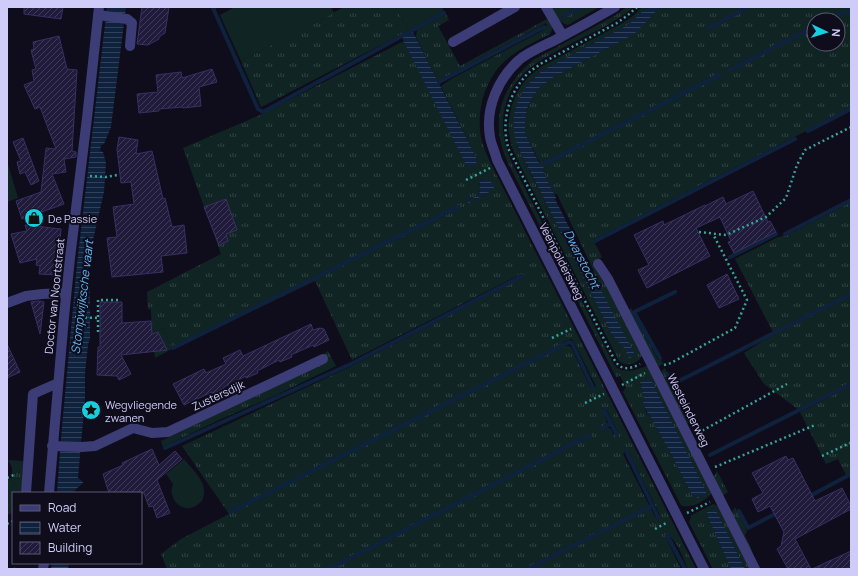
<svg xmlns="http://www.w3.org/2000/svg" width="858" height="576" font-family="Manrope,sans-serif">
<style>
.grass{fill:url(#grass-tufts);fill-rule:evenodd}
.garden{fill:#102523}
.water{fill:url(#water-rules)}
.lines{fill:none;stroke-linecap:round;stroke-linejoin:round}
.stream{stroke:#0f223d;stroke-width:4}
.building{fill:url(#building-hatch);stroke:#382f64}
.path{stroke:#37a399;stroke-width:2.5;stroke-dasharray:2 3;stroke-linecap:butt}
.minor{stroke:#3c3c76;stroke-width:10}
.labels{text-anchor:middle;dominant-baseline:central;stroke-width:4;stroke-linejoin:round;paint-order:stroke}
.poi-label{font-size:11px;fill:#d0ccfa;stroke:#0f0d1b;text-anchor:start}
.street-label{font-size:11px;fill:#d0ccfa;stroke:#0f0d1b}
.water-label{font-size:12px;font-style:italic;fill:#63b4f1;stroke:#0f0d1b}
</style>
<defs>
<pattern id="grass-tufts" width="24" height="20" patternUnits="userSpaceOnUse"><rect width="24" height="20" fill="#102523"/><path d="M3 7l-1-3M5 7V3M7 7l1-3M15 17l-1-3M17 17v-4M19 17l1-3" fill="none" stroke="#324344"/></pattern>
<pattern id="water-rules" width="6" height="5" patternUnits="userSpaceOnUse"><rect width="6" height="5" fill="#0f223d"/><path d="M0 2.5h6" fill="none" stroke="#31415a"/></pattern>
<pattern id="building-hatch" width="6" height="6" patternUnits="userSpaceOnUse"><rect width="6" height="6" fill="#201b3b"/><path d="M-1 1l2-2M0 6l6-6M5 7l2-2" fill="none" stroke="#3f3b58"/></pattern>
</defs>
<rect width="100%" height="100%" fill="#0f0d1b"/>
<path class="grass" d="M344 7H396L408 31 261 107 241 61Z
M550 7H599L568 25C559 23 555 15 550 7Z
M627 7H633C623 17 612 22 600 29 587 35 575 42 562 48 535 63 513 75 505 107 500 127 504 145 512 163L614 365C624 376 638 369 650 365L713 491C708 500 690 510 681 505L623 392 626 387 620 376 616 377 509 165C489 124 499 89 533 60L614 16ZM650 378 706 491 705 494 698 498 692 495 672 456 650 416 647 414 643 404 644 399 640 383Z
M642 7H647L628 25 543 70 533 79 525 89 517 146 612 335 625 349 629 358 592 273 594 271 557 194H554L542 169 548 162 540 163 525 133V122L527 110 532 98 539 88 552 78 623 40 650 18 660 7H851V108L593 240 602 257 592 263 598 274 603 277 643 352C641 363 628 368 619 361L517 159C513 151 510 142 509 133 507 115 514 94 525 81 530 75 536 71 541 67L623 23 633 16ZM814 20H838V44H814Z
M446 14 449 20 438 26 460 66 549 18C552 25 554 27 550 34 535 42 520 48 507 59 485 78 476 109 481 138 483 147 487 155 491 164L696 569H688C684 560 677 539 667 535L666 537 668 542 681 569H167L161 554 181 539 229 514 182 446 354 365 523 277 521 274 352 360 315 281 172 349 163 328 152 333 151 309H148L147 292 221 254 183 148 258 116 404 41 467 167 476 163 478 161 441 86 453 78 542 31 547 25 546 23 438 81 416 37 417 30ZM482 179 492 184 488 193 469 203 467 202V201C470 199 476 197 478 194 483 189 476 185 482 179ZM571 339 573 340 596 386 594 389 590 387 571 347 568 346H565L563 342ZM602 408 607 410 618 432 617 436 613 434 611 429 607 427 603 429 602 427 607 422ZM625 450 628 451 660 515 658 517H655L623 454Z
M851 202V383L799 410 764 384 744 353 774 334 735 259 778 237 786 236Z
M631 308 658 360H661L663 364 657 367 628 311Z
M328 351 336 366 274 396 221 419 163 447 161 441 327 362 324 354Z
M665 368 667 373 666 374 690 423 686 424 660 373Z
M851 386V473L846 475 838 459 826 464 800 412Z
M8 460 23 461 22 493H13V512L7 515V480L12 478V467Z
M717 471 728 492 722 496 713 478Z
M713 504 721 507 752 569H745L715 508 706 513 731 569H713L689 522 692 515Z
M735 507 747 531 745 535 753 553 750 552 731 514Z"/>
<path class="garden" d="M235 7H331L334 13 241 61 220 15Z
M396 7H442L444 11 408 31Z
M7 161 18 198 7 202Z
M163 328 172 349 155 358 152 333Z
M184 459C191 468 205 480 204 492 204 495 203 498 202 501 199 503 196 506 194 507 183 511 174 504 172 494 171 491 172 487 173 484L166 474Z"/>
<path class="water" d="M107 7H126L111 127 104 144 101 145 100 151 103 152 106 163 104 192 90 253 88 266 90 301V338L88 345 85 373V398L78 478 82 481 83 483 75 490 74 493H57L61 438 77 264Z
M647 7H660L650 18 634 34 552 78 539 88 532 98 527 109 525 122V133L539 163 549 162 542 169 554 194 556 198 555 199 592 273 634 353 632 357 629 358 625 349 612 335 529 169 527 168 528 167C524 160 521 154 518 147 512 133 512 113 519 99 524 87 534 78 543 70L628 25Z
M412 30 478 161 476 163V166L474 165 467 167 401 36Z
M485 178 489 179 492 184H495L493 190 469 203 467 202V201C471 199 479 196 480 191 480 188 479 185 480 181Z
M650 378 706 491V494L698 498 692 495 672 456 650 416 648 414 643 404 644 399 640 382Z
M715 508 745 569H731L706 513Z
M52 563H69L68 569H51Z"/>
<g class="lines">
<path class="stream" d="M215 7 213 8 258 109 263 112 444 13
M564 16 581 7
M828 20 851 9
M709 28 748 7
M730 70 814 27
M439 82 544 27
M808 131 851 109
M544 164 719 75
M785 234 851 200
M595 241 795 139
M730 257 776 234
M173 348 458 207
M660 358 634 312 675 292
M667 374 689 419
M673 384 851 294
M604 410 617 435
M603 428 611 423
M165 448 353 363 522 276
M626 451 658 517
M710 455 851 384
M808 497 851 474
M739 511 748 528 779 512
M230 512 569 342 572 343 593 388
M667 535 685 569
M329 569 590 435
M528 569 652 506"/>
</g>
<path class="building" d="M24 7H63L61 19 24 14Z
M142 7H169L165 33 159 37V39L148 45 137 44Z
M59 36 67 69 77 70 72 151 76 152V157L64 159 66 172 52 174 64 204 22 219 16 201 41 192 46 148 56 149 40 107 35 109 24 85 34 81 32 70 36 69 31 50 34 49 33 42Z
M212 69 217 82 199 87 201 106 183 108V107L159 109V111L139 113 137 94 158 92 156 75 181 72 182 78Z
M119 137 138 140 136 154 152 151 163 199 165 198 172 227 184 225 187 253 161 256 163 272 112 277 107 238 117 237 113 207 134 204 131 182 121 183 117 149Z
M23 138 39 181 31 185 25 172 20 174 17 162 21 161 13 142Z
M753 191 768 222 770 221 776 232 734 253 728 242 731 241 720 217 696 228 710 256 647 288 638 270 649 265 634 235 663 221 664 225 705 205V206L723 197 726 204Z
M226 199 237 230 226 234 228 241 219 245 204 207Z
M25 225 61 229 57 275 39 274 40 266 36 265 37 259 20 263 11 234 27 231Z
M727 274 739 299 719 308 707 285Z
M38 301 44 302 40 334 31 302Z
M100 302H122V323L151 321 152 334 158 332 167 350 121 355 131 374 119 380 117 376 97 375 98 347H100Z
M311 324 313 330 320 328 324 329 329 340 314 347 313 345 291 355 292 357 280 362 279 360 257 371 258 373 246 378V376L224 387V388L219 391 213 394 212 392 184 405 173 384 204 369 206 373 226 364 223 358 240 350 243 356Z
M7 344 20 372 7 378Z
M152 449 159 465 175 451 182 459 157 480 170 513 157 518 153 506 149 507 144 493H109L103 474 123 465 122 463Z
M786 456 788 460 793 458 815 501 842 488 851 506V509L795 539 811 569H788L777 549 781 546 784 532 770 506 758 512 752 499 763 493 752 473Z
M851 551V566L845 569H812Z"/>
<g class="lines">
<path class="path" d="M637 7 628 15 617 23 542 63C535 68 528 72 523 79 507 98 501 126 509 150 511 154 513 157 515 161L615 361C622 371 630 369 640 364
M90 176 106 177 117 175
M466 180 490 168
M699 232 726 235 766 217 786 198 797 165 805 150 851 127
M75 317 98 318
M98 332V300H119
M552 338 571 329
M664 365 671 363 735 328 747 300 713 234
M622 385 645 373
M585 403 604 394
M698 433 787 384
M822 456 850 443
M715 467 815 425
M7 478 16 474
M687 513 710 502
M7 524 13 521
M655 529 668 522
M14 569H15"/>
<path class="minor" d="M546 7 563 36
M615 7C596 18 578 28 559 38 546 45 530 51 519 60 498 79 485 108 490 137 491 144 495 152 497 160L704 569
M98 15 127 19 132 23 130 46
M453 42 515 7
M598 264 608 279 654 369 755 569
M7 303 26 296 42 294 66 293
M52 446 82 447 95 446 133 428 152 433 168 432 323 359
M26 493 33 394 58 383
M49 493 64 317 70 258 87 118 99 7
M43 569 44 563"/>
</g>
<defs>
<symbol id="shop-disc" viewBox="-11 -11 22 22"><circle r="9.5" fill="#14d0de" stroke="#0f0d1b"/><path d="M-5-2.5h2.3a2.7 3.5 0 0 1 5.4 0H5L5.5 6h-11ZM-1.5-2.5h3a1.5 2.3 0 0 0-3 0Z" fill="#111"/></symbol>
<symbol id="sight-disc" viewBox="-11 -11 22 22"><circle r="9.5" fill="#14d0de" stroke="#0f0d1b"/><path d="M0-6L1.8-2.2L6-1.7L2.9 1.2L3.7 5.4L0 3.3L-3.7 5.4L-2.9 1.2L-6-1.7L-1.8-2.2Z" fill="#111"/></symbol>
</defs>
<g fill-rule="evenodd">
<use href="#shop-disc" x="23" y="207" width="22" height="22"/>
<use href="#sight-disc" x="80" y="399" width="22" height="22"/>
</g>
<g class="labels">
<g class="poi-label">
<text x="48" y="218">De Passie</text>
<text x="105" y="404">Wegvliegende<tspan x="105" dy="13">zwanen</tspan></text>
</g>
<g class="street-label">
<text transform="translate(562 261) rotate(63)">Veenpoldersweg</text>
<text transform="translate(54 296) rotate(-84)">Doctor van Noortstraat</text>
<text transform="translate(218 395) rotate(-25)">Zustersdijk</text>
<text transform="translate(689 410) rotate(63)">Westeinderweg</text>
</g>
<g class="water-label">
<text transform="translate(582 259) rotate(63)">Dwarstocht</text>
<text transform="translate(82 297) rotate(-83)">Stompwijksche vaart</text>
</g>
</g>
<rect width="858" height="576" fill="none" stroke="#d0ccfa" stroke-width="16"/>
<rect x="12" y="492" width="130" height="72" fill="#0f0d1b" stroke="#5c5974"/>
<rect x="20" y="505" width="20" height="6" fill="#3c3c76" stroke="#5c5974"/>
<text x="48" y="512" font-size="12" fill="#d0ccfa">Road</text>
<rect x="20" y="522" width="20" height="12" fill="url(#water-rules)" stroke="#5c5974"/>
<text x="48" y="532" font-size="12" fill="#d0ccfa">Water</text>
<rect x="20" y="542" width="20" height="12" fill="url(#building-hatch)" stroke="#5c5974"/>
<text x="48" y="552" font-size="12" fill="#d0ccfa">Building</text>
<g transform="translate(826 32) rotate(94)"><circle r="19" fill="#0f0d1b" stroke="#5c5974"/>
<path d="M0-3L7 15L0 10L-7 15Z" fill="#14d0de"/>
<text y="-6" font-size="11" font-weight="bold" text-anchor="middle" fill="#d0ccfa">N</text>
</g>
</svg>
